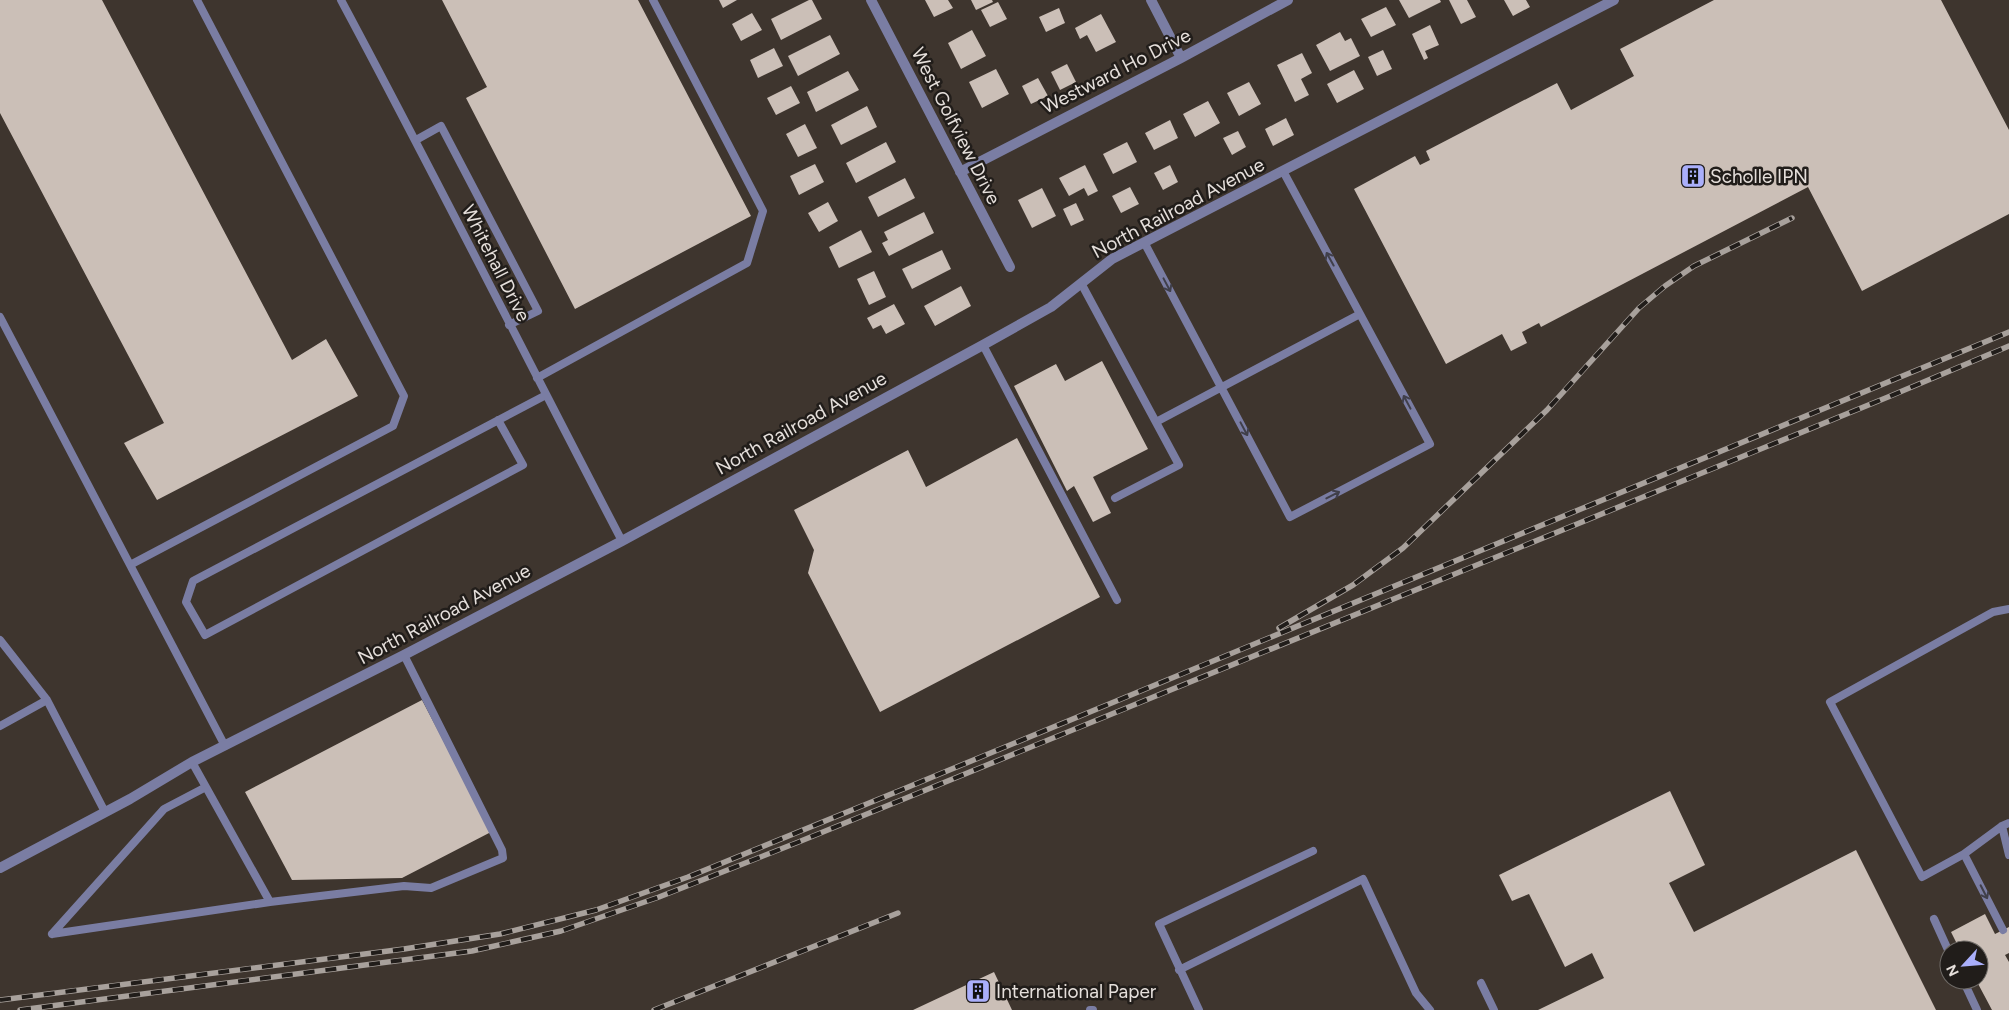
<svg xmlns="http://www.w3.org/2000/svg" width="2009" height="1010" font-family="Figtree,sans-serif">
<style>
.building{fill:#cbbfb7}
.lines{fill:none;stroke-linecap:round;stroke-linejoin:round}
.service{stroke:#7a7da3;stroke-width:8}
.minor{stroke:#7a7da3;stroke-width:10}
.rail-casing{stroke:#a8a19c;stroke-width:5.5}
.rail{stroke:#211d1a;stroke-width:4;stroke-dasharray:11;stroke-linecap:butt}
.oneway{stroke:#403f4a}
.labels{text-anchor:middle;dominant-baseline:central;stroke-width:5;stroke-linejoin:round;paint-order:stroke}
.street-label{font-size:19px;fill:#e5dfdb;stroke:#211d1a}
.poi-label{font-size:19px;fill:#e5dfdb;stroke:#211d1a;text-anchor:start}
</style>
<rect width="100%" height="100%" fill="#3e352e"/>
<path class="building" d="M0 0H102L292 360 326 339 358 396 157 500 124 443 164 423 0 113Z
M442 0H638L751 216 575 309 466 98 487 87Z
M719 0H737L723 8Z
M809 0H812L822 19 781 40 771 19Z
M925 0H948L953 8 934 17Z
M971 0H992L993 2 976 10Z
M1399 0H1440L1441 2 1409 18Z
M1449 0H1467L1476 17 1461 24Z
M1504 0H1526L1530 7 1513 16Z
M1714 0H1941L2009 130V214L1862 291 1808 187 1541 327 1539 323 1522 332 1527 343 1511 351 1502 334 1446 364 1354 189 1415 156 1420 165 1430 160 1426 151 1557 83 1571 110 1634 76 1620 49Z
M998 2 1007 19 990 27 981 10Z
M1386 7 1396 25 1371 37 1361 19Z
M1059 8 1065 23 1046 32 1039 17Z
M752 13 762 30 741 41 732 24Z
M1101 14 1116 42 1096 52 1087 35 1080 39 1075 28Z
M1430 25 1439 45 1425 51 1428 58 1424 60 1412 34Z
M972 30 986 56 961 69 948 43Z
M1340 32 1345 41 1351 38 1360 56 1330 71 1316 45Z
M830 35 840 54 798 76 788 56Z
M774 48 783 66 758 78 750 60Z
M1383 50 1392 69 1377 76 1368 57Z
M1302 53 1312 73 1301 79 1309 95 1295 102 1277 65Z
M1067 64 1076 82 1060 90 1051 72Z
M996 69 1009 94 982 108 969 82Z
M1354 70 1364 89 1337 103 1327 84Z
M848 71 859 90 816 112 807 92Z
M1038 78 1048 96 1031 104 1022 86Z
M1249 82 1261 104 1239 116 1227 93Z
M791 86 800 103 776 115 767 98Z
M1208 101 1220 123 1195 137 1183 114Z
M867 106 877 127 841 145 831 125Z
M1286 118 1294 135 1273 146 1265 129Z
M1170 120 1178 138 1154 150 1145 133Z
M805 124 817 148 798 157 786 134Z
M1238 131 1246 147 1232 155 1223 138Z
M886 142 896 162 856 183 846 163Z
M1127 142 1137 162 1113 174 1103 154Z
M815 164 824 182 799 195 790 176Z
M1085 165 1098 191 1088 196 1084 188 1069 196 1059 178Z
M1170 165 1178 182 1163 190 1154 173Z
M905 178 915 198 878 217 868 197Z
M1130 187 1139 204 1121 213 1112 196Z
M1042 188 1056 216 1032 228 1018 200Z
M828 202 838 221 819 232 808 213Z
M1076 203 1084 220 1071 226 1063 209Z
M924 212 934 233 889 256 882 243 888 240 884 232Z
M861 230 872 252 839 268 829 247Z
M942 250 951 269 912 289 902 269Z
M874 271 886 297 869 305 857 279Z
M961 286 971 306 935 326 924 306Z
M894 304 905 324 886 334 881 325 873 329 867 318Z
M1102 361 1148 449 1093 477 1111 513 1093 522 1074 486 1067 491 1014 386 1056 364 1065 381Z
M1017 438 1100 597 880 712 808 573 814 550 794 510 908 450 926 487Z
M422 700 491 832 402 878 292 880 245 792Z
M1670 791 1705 865 1669 883 1694 932 1856 850 1936 1010H1538L1604 978 1592 953 1565 967 1529 894 1512 901 1499 875Z
M1985 914 1995 934 2009 927V953L2005 955 2009 962V1010H1992L1976 980H1979V950H1960L1951 932Z
M994 972 1012 1010H913Z"/>
<g class="lines">
<path class="service" d="M341 0C437 179 528 361 622 541
M416 140 441 126 538 311 509 325
M1144 242 1290 517 1430 444 1283 171
M1081 283 1179 465 1115 498
M0 317 225 746
M983 345 1117 600
M537 378 747 263 763 211 653 0
M498 420 523 465 205 635 186 602 193 581 546 395
M1156 422 1360 314
M130 565 393 426 404 396 197 0
M2009 609 1993 612 1830 702 1922 877 1964 854 2002 826 2009 823
M0 640 47 700 105 812
M0 726 47 700
M192 762 270 902 404 886 431 888 503 858 502 850 404 655
M2002 826 2009 855
M1964 854 2003 930
M1934 919 1949 952
M52 934 270 902
M52 934 164 809 206 787
M1179 970 1363 879 1416 993 1430 1010
M1963 980 1977 1010
M1481 983 1494 1010
M1090 1010H1093
M1199 1010 1159 924 1313 851"/>
<path class="minor" d="M871 0 1010 267
M1151 0 1181 58
M960 172 1181 58 1288 0
M0 868 130 799 192 762 404 655 622 541 983 345 1051 307 1112 259 1614 0"/>
<defs>
<path id="rail" d="M1279 628 1353 585 1403 548 1547 410 1639 308 1665 286 1694 266 1792 218
M0 1000 404 949 500 934 596 910 688 877 901 790 2009 332
M20 1010 472 951 561 931 659 897 796 843 1888 397 2009 346
M654 1010 898 913"/>
</defs>
<use href="#rail" class="rail-casing"/>
<use href="#rail" class="rail"/>
</g>
<defs><path id="oneway-shaft" d="M-6 0H5M1.5-3L5.5 0L1.5 3" fill="none" stroke-width="1.6" stroke-linecap="round" stroke-linejoin="round" transform="scale(1.25)"/></defs>
<g class="oneway">
<use href="#oneway-shaft" transform="translate(1330 259) rotate(-119)"/>
<use href="#oneway-shaft" transform="translate(1167 285) rotate(62)"/>
<use href="#oneway-shaft" transform="translate(1407 402) rotate(-118)"/>
<use href="#oneway-shaft" transform="translate(1244 429) rotate(62)"/>
<use href="#oneway-shaft" transform="translate(1333 495) rotate(-27)"/>
<use href="#oneway-shaft" transform="translate(1984 892) rotate(63)"/>
</g>
<defs>
<symbol id="building-square" viewBox="-11 -11 22 22"><rect x="-9" y="-9" width="18" height="18" rx="4" fill="#aaaffb" stroke="#211d1a"/><path d="M-4-6H4V6H1V3H-1V6H-4ZM-2.5-4.3h1.7v1.8h-1.7ZM.8-4.3h1.7v1.8H.8ZM-2.5-1h1.7V.8h-1.7ZM.8-1h1.7V.8H.8Z" fill="#111"/></symbol>
</defs>
<g fill-rule="evenodd">
<use href="#building-square" x="1679" y="162" width="28" height="28"/>
<use href="#building-square" x="964" y="977" width="28" height="28"/>
</g>
<g class="labels">
<g class="street-label">
<text transform="translate(1116 71) rotate(-27)">Westward Ho Drive</text>
<text transform="translate(956 126) rotate(63)">West Golfview Drive</text>
<text transform="translate(1178 208) rotate(-28)">North Railroad Avenue</text>
<text transform="translate(496 263) rotate(63)">Whitehall Drive</text>
<text transform="translate(801 423) rotate(-29)">North Railroad Avenue</text>
<text transform="translate(444 614) rotate(-28)">North Railroad Avenue</text>
</g>
<g class="poi-label">
<text x="1710" y="176">Scholle IPN</text>
<text x="996" y="991">International Paper</text>
</g>
</g>
<g transform="translate(1964 965) rotate(244)"><circle r="24" fill="#211d1a" stroke="#6f6b67"/>
<path d="M0-4L9 19L0 12L-9 19Z" fill="#aaaffb"/>
<text y="-8" font-size="14" font-weight="bold" text-anchor="middle" fill="#e5dfdb">N</text>
</g>
</svg>
